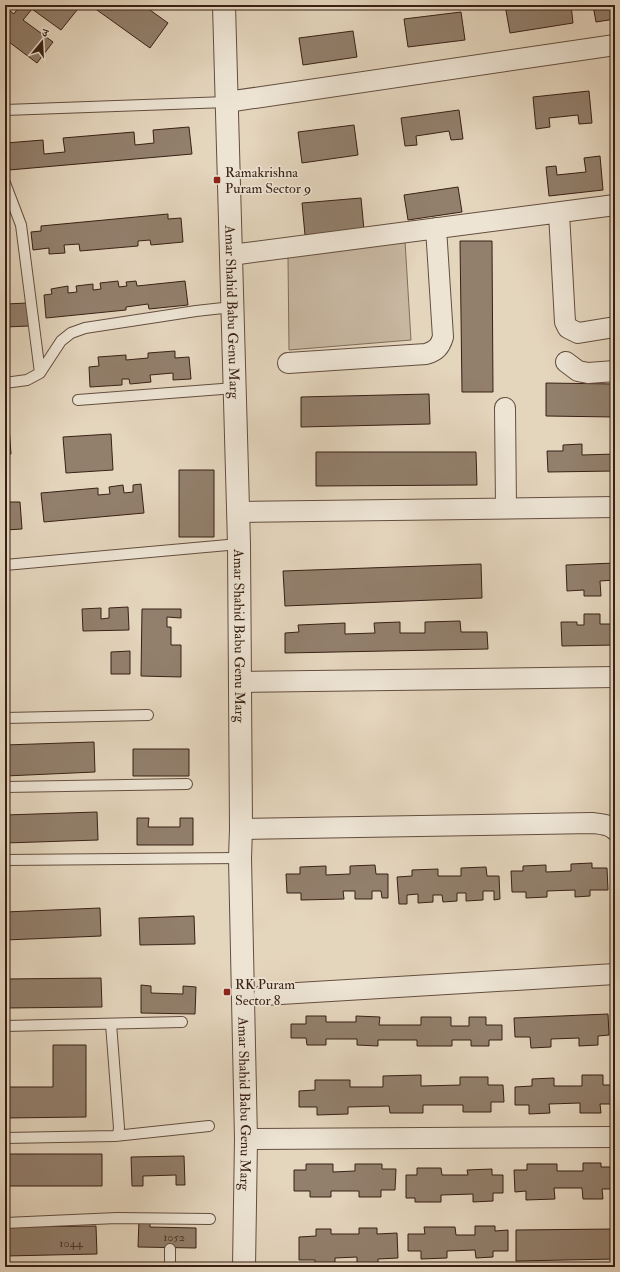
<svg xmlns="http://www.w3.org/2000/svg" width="620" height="1272" font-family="'IM FELL Double Pica','Noto Serif Devanagari',serif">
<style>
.green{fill:#c7b6a0;stroke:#806c5a}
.building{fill:#927f6c;stroke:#392115}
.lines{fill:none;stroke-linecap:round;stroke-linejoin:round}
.service-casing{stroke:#644e3f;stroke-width:12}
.minor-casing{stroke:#644e3f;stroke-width:22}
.tertiary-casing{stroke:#644e3f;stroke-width:24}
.service{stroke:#ede4d4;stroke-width:10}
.minor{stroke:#ede4d4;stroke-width:20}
.tertiary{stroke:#ede4d4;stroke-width:22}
.poi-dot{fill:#8f2418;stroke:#ede4d4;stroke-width:1.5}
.labels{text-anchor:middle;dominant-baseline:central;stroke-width:3.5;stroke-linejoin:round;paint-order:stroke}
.number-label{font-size:12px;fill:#4f382b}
.poi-label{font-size:14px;fill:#392115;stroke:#ede4d4;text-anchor:start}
.street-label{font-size:14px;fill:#392115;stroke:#ede4d4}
</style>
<rect width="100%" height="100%" fill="#e4d5bd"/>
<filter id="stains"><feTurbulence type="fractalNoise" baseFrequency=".005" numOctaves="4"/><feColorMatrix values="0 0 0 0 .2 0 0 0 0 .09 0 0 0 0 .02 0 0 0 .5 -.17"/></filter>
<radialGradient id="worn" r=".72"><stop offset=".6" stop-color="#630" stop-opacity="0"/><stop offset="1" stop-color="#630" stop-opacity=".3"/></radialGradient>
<path class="green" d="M405 241 411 340 289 350 288 257Z"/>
<path class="building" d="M20 5H70L77 10 61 30 32 9 23 20 53 42 37 63 5 39V7L14 14Z
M90 5H143L168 23 150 48Z
M505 5H571L573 23 510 33Z
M593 5H615V19L596 22Z
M461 12 465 40 408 47 404 19Z
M353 31 357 57 303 65 299 38Z
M589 91 592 123 579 124 578 115 549 118 550 127 536 129 533 97Z
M459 110 463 139 451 140 449 131 416 136 417 145 405 146 401 118Z
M354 125 358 155 302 163 298 132Z
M189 127 192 154 9 170 6 143 43 140 44 154 65 152 63 138 134 132 135 145 154 143 153 130Z
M600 156 603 190 549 196 546 167 556 166 557 175 586 172 584 158Z
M458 187 462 212 408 220 404 195Z
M361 198 364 230 305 235 302 203Z
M168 214V219L181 218 183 242 151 245 150 240 138 241V246L80 251 79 244 64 245 65 253 49 254V248L33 250 31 232 41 231V226Z
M460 241H492L493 392H462Z
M118 281 119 287 127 286 126 282 136 281 137 286 185 281 188 305 149 309 148 304 126 307V310L46 318 44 295 52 294 51 289 68 286V293L77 292 76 286 93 284V290L101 289 100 283Z
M28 303 29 326 5 327V304Z
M175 351V358L189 357 191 379 173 380V373L150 375 151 382 130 384 129 379H122V385L90 387 89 367 99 366 98 357 126 355V360L148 358V353Z
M546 383 615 384V417L546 416Z
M429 394 430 424 301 427V397Z
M5 426H9L11 454H5Z
M111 434 113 470 66 473 63 437Z
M582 444V455L615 454V471L548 472 547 451H563V445Z
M316 452H476L477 485 316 486Z
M179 470H214V537H179Z
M141 484 144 513 44 522 41 493 98 488V495L110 494 109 487 123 485 124 493 133 492V485Z
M7 502H20L22 529 5 530V512H8Z
M615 563V580L600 581 601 596H584V590L567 591 566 565Z
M481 564 482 598 285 606 283 571Z
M128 607 129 630 83 631 82 609 101 608V619L109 618V608Z
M142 609H181V618L167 617V627H171V645H181V677L141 676Z
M584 614H600V624H615V645L562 646 561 622H577V625H584Z
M460 621 461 632H487L488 649 285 653V633L299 632 298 625 345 623V634L375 633 374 623 400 622V633H425V622Z
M130 651V674H111V652Z
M94 742 95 772 5 776V745Z
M133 749H189V776H133Z
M97 812 98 840 5 843V815Z
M137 818H149L148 827H180V818H193V845H137Z
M592 863V868H607L608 890H590V896L575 897V890L547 891V897L526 898V892H512L511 871H523V866L546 865V872L571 871V864Z
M375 865 376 874H388V898H382L381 891H372V899H355V891H343L344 899 301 900V893H287L286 874H300V867L326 866V875L350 874V866Z
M486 867 487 876H499L500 899 494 900V891H483V900L466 901V893H457V901L443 902 442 895H433V902L418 903V894L407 895V904H399L397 877 412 876V870L438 869V876H461V868Z
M100 908 101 936 5 940V912Z
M194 916 195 944 140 945 139 918Z
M101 978 102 1007 5 1008V979Z
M141 985 151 986V993L183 994V986L196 987 195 1014 141 1013Z
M608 1014 609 1035 598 1036V1045L579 1046V1038L551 1039V1047L531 1048 530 1037H515L514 1018Z
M306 1016H326V1022H356V1016L380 1017 379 1025H421V1017H451V1026H469V1017H486V1025H502V1040H489V1046H471V1040H452V1046H417V1040H378V1046L357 1045V1039H326V1045H307L306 1038H291V1024H306Z
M53 1045H86V1117L5 1118V1087H53Z
M421 1075V1086L460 1085V1077H488V1085H503L504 1102H491V1112H463V1105H423V1113H390L389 1106 348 1107V1114L317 1115V1107H299V1091L315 1090V1080H350V1087H383V1076Z
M582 1075H603V1085H615V1104H600L601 1113H580V1103L549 1104 550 1113 529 1114V1105H515V1087L532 1086V1079L554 1078V1086H582Z
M5 1154H102V1186H5Z
M184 1156 185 1185H176V1175L143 1176V1186H132L131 1157Z
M583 1163H601V1167H615V1189H602L603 1199H583L582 1188H554L555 1199 526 1200V1191L515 1192 514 1170H527V1164H557V1171H583Z
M306 1164H333V1172L355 1171V1164H382V1169H396L395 1190H381V1197H359V1191H331V1197H310V1191H294V1170H306Z
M417 1168H441L442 1175H468L467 1170 492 1169V1175H503V1193H493V1201L473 1202V1194L441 1195V1202H415V1198H406V1175H417Z
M139 1220 150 1221V1227L196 1228V1248L138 1247Z
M96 1226 97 1254 5 1256V1227Z
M475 1226H495V1231L508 1230V1251H493V1257L476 1258 475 1250 447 1251V1258L421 1259V1251H408V1234H425L424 1227H455L456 1235H475Z
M359 1228H377V1234L397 1233 398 1258 378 1259V1264L357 1265V1257L335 1258V1265L315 1266V1260H299V1237L316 1236V1229H331V1234H359Z
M615 1229V1259L516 1261V1230Z"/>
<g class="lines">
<defs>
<path id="service" d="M5 110 227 102
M5 183 21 225 40 373
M5 383 27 380 40 373 61 341 71 333 85 328 196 311 232 307
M78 400 235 388
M5 565 239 544
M5 718 148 715
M5 787 187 784
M5 860 240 858
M111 1024 119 1128 118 1134 115 1136
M5 1026 182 1022
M5 1138 115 1136 209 1126
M5 1223 117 1218 210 1219
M170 1249V1267"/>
<path id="minor" d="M227 102 615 45
M559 213 565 322 568 328 578 333 615 327
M231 255 615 205
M566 362 578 371 588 373 615 371
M288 363 426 354C436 351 440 347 443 337L436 228
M505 408 506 508
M238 512 615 507
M240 682 615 677
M241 829 592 823C600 824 609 824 615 830
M264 995 615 974
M246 1139 615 1137"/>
<g id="tertiary">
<path id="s1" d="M224 5 239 544 241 829 240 858 246 1139 244 1267"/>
</g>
</defs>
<use href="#service" class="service-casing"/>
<use href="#minor" class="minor-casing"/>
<use href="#tertiary" class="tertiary-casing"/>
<use href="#service" class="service"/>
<use href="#minor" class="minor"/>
<use href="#tertiary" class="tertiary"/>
</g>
<g class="poi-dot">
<rect x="213" y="176" width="8" height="8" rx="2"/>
<rect x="223" y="988" width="8" height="8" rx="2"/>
</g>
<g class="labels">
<g class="number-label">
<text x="174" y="1237">1052</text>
<text x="71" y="1243">1044</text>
</g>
<g class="poi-label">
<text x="225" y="172">Ramakrishna<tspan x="225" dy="16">Puram Sector 9</tspan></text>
<text x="235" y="984">RK Puram<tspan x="235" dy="16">Sector 8</tspan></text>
</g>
<g class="street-label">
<text stroke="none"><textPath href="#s1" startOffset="307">Amar Shahid Babu Genu Marg</textPath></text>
<text stroke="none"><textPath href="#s1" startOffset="631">Amar Shahid Babu Genu Marg</textPath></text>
<text stroke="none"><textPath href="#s1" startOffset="1099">Amar Shahid Babu Genu Marg</textPath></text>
</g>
</g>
<rect width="620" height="1272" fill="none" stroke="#e4d5bd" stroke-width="20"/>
<rect x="6" y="6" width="608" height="1260" fill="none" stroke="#392115" stroke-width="2"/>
<rect x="10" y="10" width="600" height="1252" fill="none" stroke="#392115"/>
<g transform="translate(42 42) rotate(18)" stroke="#ede4d4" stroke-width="3" paint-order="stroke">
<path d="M0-3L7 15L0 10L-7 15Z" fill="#392115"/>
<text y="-6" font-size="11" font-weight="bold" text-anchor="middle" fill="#392115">उ</text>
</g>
<rect width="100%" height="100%" filter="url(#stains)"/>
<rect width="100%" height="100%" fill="url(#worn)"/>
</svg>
